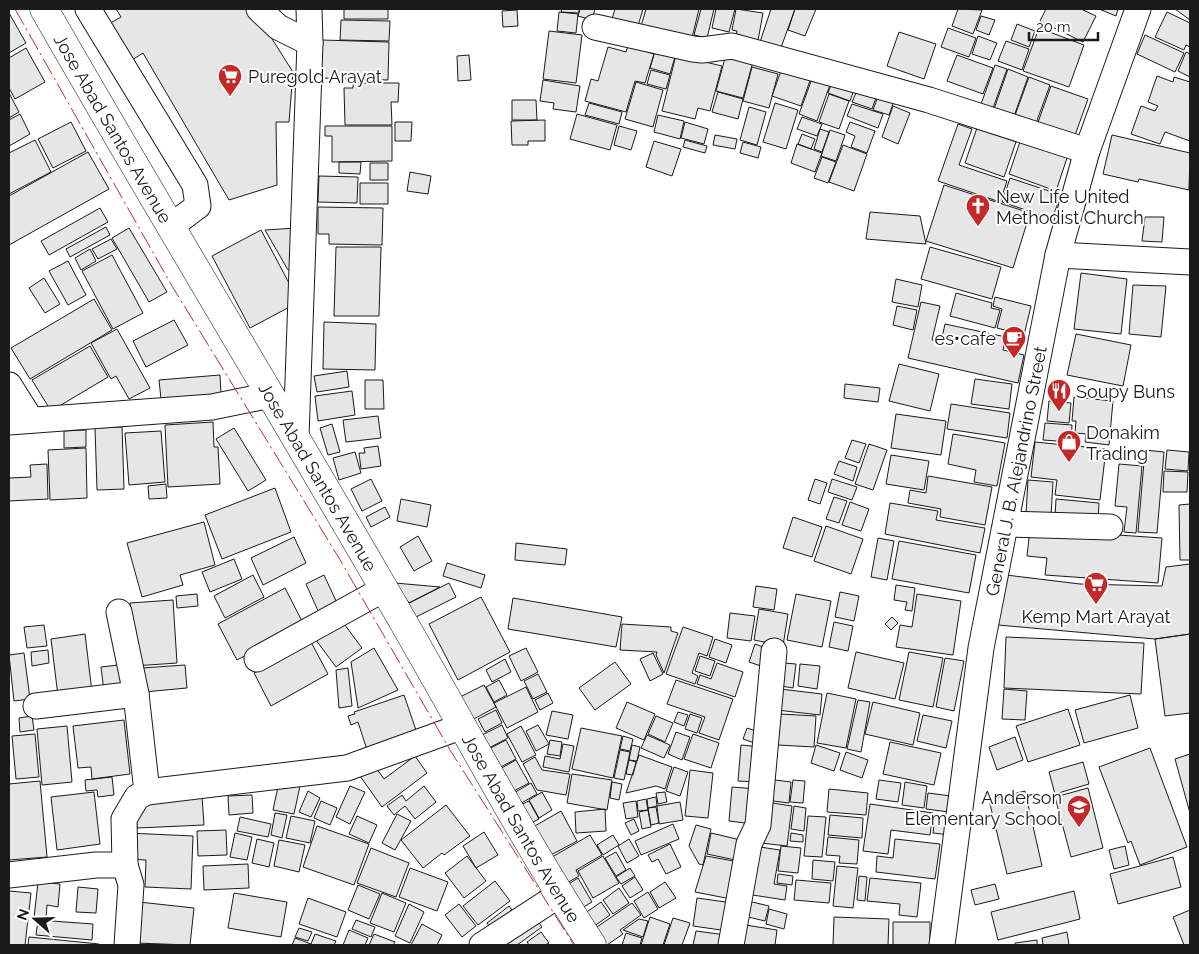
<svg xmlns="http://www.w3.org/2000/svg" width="1199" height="954" font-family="Raleway,sans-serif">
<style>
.building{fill:#e6e6e6;stroke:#1a1a1a}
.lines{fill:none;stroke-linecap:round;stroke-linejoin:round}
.minor-casing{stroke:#1a1a1a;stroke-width:27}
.highway-casing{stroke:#1a1a1a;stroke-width:29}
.minor{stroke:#fff;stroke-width:25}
.highway{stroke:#fff;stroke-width:28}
.power{stroke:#c62828;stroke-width:1;stroke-dasharray:18 4 2.5 4;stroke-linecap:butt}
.labels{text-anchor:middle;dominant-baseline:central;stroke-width:4;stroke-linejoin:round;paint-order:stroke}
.poi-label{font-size:18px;fill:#1a1a1a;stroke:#fff;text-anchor:start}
.street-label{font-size:18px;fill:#1a1a1a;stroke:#fff}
</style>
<rect width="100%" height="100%" fill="#fff"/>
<path class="building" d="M116 9H253L293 72 289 122H276L277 185 229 200 143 53 129 62 107 25 121 17Z
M344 9H388V19H344Z
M562 9H579V13L561 12Z
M580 9H595L592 20 578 16Z
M615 9H643L637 29 611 22Z
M646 9H699L692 38 641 26Z
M701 9H714L707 38 694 35Z
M716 9H735L729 32 712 28Z
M736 9 763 13 757 46 735 41 737 31 732 30Z
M771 9H795L778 56 758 48Z
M795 9H816L805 36 788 30Z
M958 9 982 10 973 34 952 26Z
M1046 9H1081L1096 16 1083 42 1040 21Z
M1099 9H1118L1116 16Z
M1175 9H1190V20Z
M517 10 518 26 503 27 502 11Z
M559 12 578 14 576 33 557 31Z
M1167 12 1190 23V47L1186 45 1184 50 1155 37Z
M9 13 26 43 9 53Z
M981 16 995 20 989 35 976 30Z
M341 20 390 21 389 41 340 40Z
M1017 24 1035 31 1029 47 1011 40Z
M948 28 976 38 969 57 941 47Z
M1039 28 1084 45 1069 87 1023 71Z
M549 31 582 35 576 83 543 79Z
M899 32 936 44 924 79 887 66Z
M1145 35 1184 53 1175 72 1137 54Z
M978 36 997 43 990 60 972 54Z
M322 40 389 42 388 80 321 78Z
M1006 41 1029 49 1022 70 998 61Z
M628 46 654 54 645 83 635 81 626 112 585 101 591 79 598 81 608 47 626 52Z
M26 48 45 82 15 99 9 88V58Z
M656 48 676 53 670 74 650 68Z
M727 51 754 58 743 98 716 91Z
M1186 52 1190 54V77L1178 71Z
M469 55 471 80 458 81 457 56Z
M676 55 722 66 710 111 698 108 695 119 662 111Z
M957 55 993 68 983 94 947 81Z
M783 65 812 75 801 106 772 96Z
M995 65 1007 69 992 111 980 107Z
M752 67 778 74 769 108 743 101Z
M1008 69 1028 77 1013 119 993 112Z
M651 70 670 75 666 89 647 84Z
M813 76 831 82 817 121 799 114Z
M1157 76 1173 82 1174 77 1190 82V141L1165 132 1160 144 1131 134 1141 106 1155 111 1158 106 1148 102Z
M1029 77 1050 85 1035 126 1014 118Z
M833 79 855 87 850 101 828 93Z
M543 80 580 86 576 112 553 109 554 103 540 101Z
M636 82 663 90 653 127 625 119Z
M353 83H399L398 102H391L392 125H345L344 88H353Z
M1051 86 1088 99 1074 138 1037 125Z
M858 88 877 95 872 109 852 102Z
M881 88 897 93 889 115 873 110Z
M718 92 743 99 738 119 712 112Z
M9 93 19 112 9 118Z
M829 94 849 101 839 129 819 122Z
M512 100H536L537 120H512Z
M589 103 622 112 619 124 585 115Z
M775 103 798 110 786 149 763 142Z
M852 104 883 114 878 128 847 116Z
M893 106 910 113 898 144 882 137Z
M749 107 766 112 757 145 740 140Z
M20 114 30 134 9 146V120Z
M577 114 617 125 610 150 570 139Z
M658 115 684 121 680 139 654 132Z
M802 117 822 124 817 136 797 129Z
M545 120V141H528V145H512L511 121Z
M71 122 86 151 53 168 38 139Z
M395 122H412L411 141H395Z
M685 122 708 129 704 144 681 138Z
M850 122 875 131 867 153 851 147 855 136 846 132Z
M979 122 1018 136 1004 177 965 163Z
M958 124 972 129 959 165 1007 181 1000 202 938 181Z
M325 126H392V161L332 162V136H325Z
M619 126 637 131 631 150 614 145Z
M820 129 829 132 822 152 814 149Z
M830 130 845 135 836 161 821 156Z
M802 134 815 139 811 149 798 144Z
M715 135 737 139 735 149 713 145Z
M1112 135 1190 153 1189 190 1139 179 1138 182 1103 174Z
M1022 136 1069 152 1056 191 1009 174Z
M35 140 51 172 9 194V153Z
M685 140 707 146 705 153 683 147Z
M654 141 681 149 672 176 646 167Z
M743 142 761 147 758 158 740 153Z
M797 144 822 153 815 172 791 163Z
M843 145 867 154 854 191 829 182Z
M88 152 109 189 9 245V196Z
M822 157 836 162 828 183 814 178Z
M339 162H361L360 174 339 173Z
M370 163H388V180H370Z
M410 172 431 176 428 194 407 191Z
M319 176 358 177 357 203 318 202Z
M1010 178 1061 195 1052 219 1002 202Z
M360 183H388V204H360Z
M944 185 1030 213 1013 268 926 241Z
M318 207 383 208 382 245 329 244V234H318Z
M100 208 108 222 49 255 41 241Z
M870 212 920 216 926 244 866 239Z
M1145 217H1164L1162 242 1142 241Z
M106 227 110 235 70 257 66 249Z
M129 228 167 292 149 302 112 238Z
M296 228 298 269 288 270 265 230Z
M261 230 299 302 250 328 212 256Z
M111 239 117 249 98 259 92 249Z
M336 247H381L379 316H334Z
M930 247 1001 267 992 299 921 279Z
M90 249 96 261 81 270 75 258Z
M112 255 143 313 113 329 82 271Z
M68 261 86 295 68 305 49 271Z
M1081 273 1127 279 1121 334 1074 329Z
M44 278 60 304 45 313 29 288Z
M896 279 922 285 918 307 892 302Z
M1133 285 1166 286 1161 337 1129 334Z
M956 293 992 303 991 308 1000 310 995 328 950 316Z
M995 297 1031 306 1024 335 997 328 1002 309 993 306Z
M94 299 112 330 30 379 11 348Z
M921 302 940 306 932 340 941 342 945 324 1006 337 1003 350 1024 355 1018 383 908 358Z
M897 306 917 310 913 330 893 325Z
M174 320 188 345 146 367 133 341Z
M324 322 376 324 375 370 323 369Z
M117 329 150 388 129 399 116 376 111 379 91 343Z
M1076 334 1131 345 1123 386 1067 375Z
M90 346 108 377 51 411 32 380Z
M899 364 939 374 930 411 889 401Z
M347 371 349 387 317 392 314 376Z
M220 375 221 394 161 399 159 380Z
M975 379 1012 384 1009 409 971 404Z
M365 380H383L384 409H365Z
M845 384 880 388 878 402 844 398Z
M352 391 355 415 318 421 315 396Z
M1074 397 1113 401 1109 445 1085 442 1086 434 1075 433 1076 421H1072Z
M1049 401 1071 403 1069 423 1047 421Z
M951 404 1010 413 1007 438 947 429Z
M896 414 946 421 941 455 891 448Z
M378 416 381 438 346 442 343 420Z
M213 422 214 447H218L220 484 168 487 165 425Z
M1045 423 1072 425 1071 442 1043 440Z
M332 424 340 452 328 455 320 428Z
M122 427 124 489 97 490 95 428Z
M234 428 266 480 248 491 216 439Z
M86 430V447L64 448V431Z
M161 431 165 482 129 485 125 433Z
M953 434 1005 443 997 486 974 482 976 470 948 464Z
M852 440 866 444 859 463 845 458Z
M1035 442 1106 449 1100 500 1055 495 1057 480 1031 477Z
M869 444 887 450 873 490 855 484Z
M378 446 381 466 361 469 359 453H365L364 448Z
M86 448 87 498 50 500 48 450Z
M1145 450 1164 452 1157 533 1138 532Z
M1167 450 1189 452 1188 471 1165 469Z
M355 452 361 473 339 480 333 458Z
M891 455 929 461 924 490 886 484Z
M839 461 857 467 853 481 834 474Z
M47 464 48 499 9 501V478L31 477 30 465Z
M1119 464 1142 466 1136 533 1124 532 1127 507 1115 506Z
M1164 471 1188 472 1187 492H1163Z
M928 476 992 487 985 525 940 517 941 509 908 503 910 490 926 493Z
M371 479 382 501 362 511 351 489Z
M815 479 827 483 820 504 808 500Z
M832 479 857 487 852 500 828 492Z
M1028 480 1053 482 1051 516 1026 514Z
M166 484 167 498 149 499 148 486Z
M275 488 291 532 222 559 205 515Z
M834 497 847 501 839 523 826 519Z
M401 499 431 505 427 527 397 521Z
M1056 499 1099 503 1098 521 1055 517Z
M850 502 869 509 861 531 842 525Z
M890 503 938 511 936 520 985 528 980 553 885 534Z
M1190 504V560H1180L1179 505Z
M385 507 390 517 371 527 366 517Z
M793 517 822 527 812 557 783 548Z
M204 522 215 565 180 575 183 585 142 597 127 543Z
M826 526 863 539 851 574 814 561Z
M1030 529 1162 538 1158 583 1045 575 1047 558 1027 556Z
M418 536 432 561 414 571 400 547Z
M294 537 306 563 263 585 251 558Z
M878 538 894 541 887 580 871 577Z
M899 541 976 555 969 593 892 579Z
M516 543 567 549 565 565 515 560Z
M234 559 242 579 210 592 202 572Z
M447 563 485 575 481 588 443 576Z
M1190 564V634L1155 639 998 625 1006 575 1080 584 1162 586 1166 567Z
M253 575 264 597 225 618 214 596Z
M324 575 338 605 319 613 306 584Z
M395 583 440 587 409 603Z
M449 583 456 597 414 618 407 604Z
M896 585 915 588 912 611 905 610 907 602 894 600Z
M756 586 777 589 774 610 753 607Z
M285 588 304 625 237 660 218 624Z
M840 592 859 596 854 621 835 617Z
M197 594 198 606 177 608 176 596Z
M796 594 831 601 822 647 787 640Z
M917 594 961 601 953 655 896 647 900 625 912 627Z
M481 597 510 652 458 680 429 624Z
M513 598 622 617 616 647 508 629Z
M173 600 177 663 134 666 130 603Z
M759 609 788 614 783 646 754 640Z
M730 613 755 616 751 641 727 638Z
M339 617 362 648 336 667 313 636Z
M892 617 898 623 891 630 885 624Z
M834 622 853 626 848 651 829 647Z
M622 624 671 627V631L678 633 664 673 656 655 657 652 620 650Z
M44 625 47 646 27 648 24 627Z
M683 627 713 637 707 656 699 653 692 673 698 676 695 684 666 674Z
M85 634 92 692 58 696 51 639Z
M1190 634V713L1165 716 1155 639Z
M1006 637 1144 643 1141 694 1004 688Z
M715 639 732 645 726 663 709 657Z
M311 642 328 674 271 706 254 673Z
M755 644 771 650 764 667 749 662Z
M374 648 398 690 358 708 351 662Z
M526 648 538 672 521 681 509 656Z
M48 650 49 663 32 666 31 652Z
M856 652 904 663 895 699 848 688Z
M909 652 943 658 933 707 899 700Z
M24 653 30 699 14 701 9 655Z
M653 653 663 674 650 681 640 659Z
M700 656 715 661 710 676 695 671Z
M945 658 964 661 954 711 936 707Z
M505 659 511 672 492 682 486 670Z
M615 662 631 684 595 710 579 688Z
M717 663 743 672 735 697 697 684 700 675 711 679Z
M784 663 796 664 793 688 781 686Z
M800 664 820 666 817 689 798 686Z
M118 665 122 690 104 692 101 667Z
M185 665 187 688 144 692 142 668Z
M348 668 352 706 339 708 336 670Z
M538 674 547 692 533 699 524 681Z
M499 680 507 695 494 702 486 687Z
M676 680 733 699 719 740 699 733 705 717 667 704Z
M484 685 496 707 470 721 458 698Z
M526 687 538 712 507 728 494 703Z
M780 689 822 694 820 715 777 710Z
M1004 689 1027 691 1025 720 1002 719Z
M548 693 553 703 540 710 535 700Z
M827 693 856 699 846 748 817 743Z
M404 695 418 736 368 753 358 722 351 725 348 716 355 714 354 712Z
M1130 695 1138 728 1084 743 1075 710Z
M858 700 870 702 861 752 847 749Z
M627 702 655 714 644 740 616 728Z
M873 702 920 713 913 745 865 734Z
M1068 709 1080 745 1028 762 1016 726Z
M496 710 502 723 485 732 478 719Z
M552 711 573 715 568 739 546 735Z
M678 712 688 715 684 726 674 722Z
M690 714 702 718 697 733 685 729Z
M780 714 816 716 814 747 778 745Z
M923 715 952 721 946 748 917 741Z
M32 716 34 730 20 732 19 718Z
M656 716 673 723 665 742 648 734Z
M124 720 130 774 92 779 91 767 78 768 73 726Z
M502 725 508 738 487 749 480 736Z
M538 725 549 744 536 751 526 731Z
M67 726 72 782 42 785 37 729Z
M521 726 536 755 522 762 507 734Z
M581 728 622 736 613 778 572 769Z
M747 728 765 734 760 745 743 739Z
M676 732 690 737 682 760 668 754Z
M35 734 39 777 16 779 12 736Z
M693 734 719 743 711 768 684 759Z
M647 735 670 745 664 758 641 748Z
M623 736 633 739 630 751 620 749Z
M1015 737 1023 760 997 770 989 747Z
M506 740 516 759 497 769 487 750Z
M550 740 562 742 560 756 547 754Z
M890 742 941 753 934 785 883 774Z
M563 744 574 746 569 772 543 767 545 756 560 759Z
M632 745 640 747 637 761 629 760Z
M741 745 761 747 757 782 738 781Z
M816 745 840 753 834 771 811 763Z
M1150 748 1187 847 1140 865 1131 841 1128 843 1099 767Z
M620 750 630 752 624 780 614 778Z
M846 752 868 760 862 778 840 770Z
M1190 754V813L1175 759Z
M639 755 672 767 665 789 656 786 626 793Z
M415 756 427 773 382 807 360 776 374 765 384 779Z
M535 757 542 770 570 774 566 795 537 790 523 764Z
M516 760 529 783 510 793 498 770Z
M629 760 636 762 633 775 626 774Z
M1083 762 1089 784 1055 794 1049 772Z
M674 767 688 772 680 796 666 791Z
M690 770 713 773 708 818 685 816Z
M572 774 612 780 607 810 567 803Z
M112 777 114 795 98 797 97 790 86 791 85 780Z
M767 779 791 782 789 803 765 800Z
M793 780 805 781 803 803 790 802Z
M879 780 901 783 898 802 876 799Z
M40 781 47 857 9 860V784Z
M279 782 300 786 294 814 273 810Z
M612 782 622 784 619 800 610 798Z
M905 782 927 786 924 808 902 805Z
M531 783 537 794 518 805 512 794Z
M350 786 365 792 350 824 336 817Z
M424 786 436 802 415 819 405 806 394 815 387 806 402 795 406 801Z
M732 787 757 789 753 824 729 821Z
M1088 788 1103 848 1071 857 1055 797Z
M829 789 868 793 866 815 827 812Z
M308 791 320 798 311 817 299 812Z
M1025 791 1042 866 1007 874 989 800Z
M94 792 100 844 57 850 51 797Z
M542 792 552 810 539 818 529 800Z
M665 792 667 802 658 804 656 793Z
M928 793 951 796 949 812 926 809Z
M252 795 253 813 229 815 228 796Z
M202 796 204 825 137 828 135 804Z
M656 797 657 806 648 808 647 799Z
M646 799 648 810 638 811 637 801Z
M321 801 337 808 330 825 314 818Z
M529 801 539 819 529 824 518 806Z
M636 801 638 817 626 819 623 803Z
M680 802 683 820 659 824 657 806Z
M766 802 792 806 787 846 761 843Z
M870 804 933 813 930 835 891 830 888 854 863 851Z
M446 805 470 836 444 855 442 853 423 868 401 840Z
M794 806 806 808 804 831 791 829Z
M656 807 659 823 651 825 648 808Z
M605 809 606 831 576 833 575 812Z
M648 810 651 827 642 829 639 812Z
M561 811 577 841 549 856 533 827Z
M275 813 287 815 282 838 271 835Z
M397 814 411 821 395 850 382 843Z
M830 815 863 818 862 838 828 835Z
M291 816 315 821 310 843 286 838Z
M357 816 377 825 369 843 349 834Z
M808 816 826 817 822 857 804 856Z
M935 816 951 818 949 835 933 833Z
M240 817 271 824 268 837 237 831Z
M634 819 639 831 631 835 625 823Z
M673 824 679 839 641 855 635 841Z
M696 825 711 829 703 865 699 864 689 846Z
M317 826 369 844 354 885 303 867Z
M226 830 227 855 198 856 197 831Z
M484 832 498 855 476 868 463 846Z
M128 833 193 836 191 889 145 887 146 860 127 859Z
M235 833 252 837 247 860 230 857Z
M711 833 745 841 740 861 707 854Z
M791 833 803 835V842L790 841Z
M590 835 602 855 576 870 579 876 562 886 547 860Z
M613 835 619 845 603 855 597 845Z
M828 837 859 840 857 864 839 863 840 856 826 855Z
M257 839 274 843 269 867 252 863Z
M629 839 639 856 627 863 618 846Z
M895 839 940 844 935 879 876 872 877 856 893 858Z
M279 840 305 845 299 872 274 866Z
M670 844 681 867 666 874 658 859 652 862 648 855Z
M753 846 780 850 774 884 787 886 785 900 746 894Z
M781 846 801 848 798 873 778 871Z
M1125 846 1129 865 1114 869 1109 850Z
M371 848 409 863 396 897 357 883Z
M616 852 626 870 616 876 605 858Z
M467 856 486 881 464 898 445 873Z
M603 856 619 883 593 898 578 871Z
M706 856 739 862 731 899 695 892Z
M1173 857 1181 887 1118 904 1110 874Z
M813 860 835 862 833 881 812 879Z
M248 864 249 888 204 890 203 866Z
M837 866 858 868 853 908 833 906Z
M410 868 448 882 437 911 399 897Z
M630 868 635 876 621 884 616 877Z
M778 874 793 876 792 885 777 883Z
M859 876 867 877 865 901 857 900Z
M635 877 643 890 630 898 622 886Z
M578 878 592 902 575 912 561 889Z
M870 878 921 883 917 917 899 915 900 904 867 901Z
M796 880 831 883 829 903 794 900Z
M495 881 510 901 478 925 463 906Z
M38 882 60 884 58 907 47 905 46 919 34 918Z
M665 882 676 898 659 908 650 892Z
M995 884 999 899 975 905 971 890Z
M358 885 380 894 369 919 348 910Z
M78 887 98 889 96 913 76 912Z
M619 888 629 903 613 914 603 900Z
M9 891 31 893 25 945H9Z
M1074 891 1080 919 998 940 991 912Z
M648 892 658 909 644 918 634 901Z
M234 893 287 902 281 937 228 928Z
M382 893 406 903 394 932 370 923Z
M308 898 346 912 337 937 299 924Z
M697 898 733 903 728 931 693 926Z
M748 901 769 906 765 921 744 916Z
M139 902 194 908 190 945 135 943Z
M601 902 610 915 590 929 581 916Z
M632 903 641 915 620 930 623 934 607 945H601L591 931Z
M409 904 424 912 410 943 395 936Z
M459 904 476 926 462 937 445 915Z
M509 906 517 917 495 934 487 923Z
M769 909 787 914 784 929 766 924Z
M1190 910V945H1184L1173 917Z
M532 913 542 927 517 945H505L499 938Z
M650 917 670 924 663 945H641Z
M834 917 889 919 888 945H833Z
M673 918 690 923 682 945H664Z
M639 919 648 921 643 937 623 930Z
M38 920 93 924 92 940 36 935Z
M356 920 375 927 371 937 352 929Z
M893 922H930V945H893Z
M422 924 442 935 437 945H411Z
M739 924 777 930 775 945H736Z
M299 928 312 932 308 941 295 937Z
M349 930 368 938 365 945H343Z
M696 931 726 935 724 945H693Z
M541 932 549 943 545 945H529L527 942Z
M1067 932 1069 945H1043L1042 938Z
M626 933 642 938 640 945H622Z
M315 934 336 941 334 945H292L295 938 311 944Z
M374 934 395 942 393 945H369Z
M29 937 99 944V945H28Z
M1037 940V945H1015V943Z"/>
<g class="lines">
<defs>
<g id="minor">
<path d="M88 9 195 185 198 206 170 227"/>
<path d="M259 9 278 27 310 43"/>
<path d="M595 27 693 49 702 50 732 46 929 100 1087 151"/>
<path d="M1058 255 1190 262"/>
<path d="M9 385 31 420"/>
<path d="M9 422 212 407 271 395"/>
<path d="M296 437 310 43 309 9"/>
<path d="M1006 524 1110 527"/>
<path d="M119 612 136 694 147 792"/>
<path d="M257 659 384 589"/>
<path d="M36 706 136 694"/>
<path d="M9 875 96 865H125"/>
<path d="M127 945 131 885 125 865 124 819 137 797 147 792 347 768 463 726"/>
<path d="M482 945 559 895"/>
<path d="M731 945 749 844 758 825 774 651"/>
<path id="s1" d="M942 945 981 648 1058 255 1087 151 1138 9"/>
</g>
<g id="highway">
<path id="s2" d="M44 9C155 203 271 394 383 587 453 706 517 830 592 945"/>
</g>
</defs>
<use href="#minor" class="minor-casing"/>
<use href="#highway" class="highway-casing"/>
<use href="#minor" class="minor"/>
<use href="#highway" class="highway"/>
<path class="power" d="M15 9 172 286 339 558 450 750 574 945"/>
</g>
<defs>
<symbol id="supermarket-pin" viewBox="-11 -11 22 30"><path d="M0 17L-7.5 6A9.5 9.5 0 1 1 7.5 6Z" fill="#c62828" stroke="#fff"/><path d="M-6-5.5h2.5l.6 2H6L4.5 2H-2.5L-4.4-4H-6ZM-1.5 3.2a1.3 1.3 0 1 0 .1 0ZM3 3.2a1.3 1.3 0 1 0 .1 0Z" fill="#fff"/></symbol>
<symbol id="church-pin" viewBox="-11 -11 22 30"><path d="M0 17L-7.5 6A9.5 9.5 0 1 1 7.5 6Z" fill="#c62828" stroke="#fff"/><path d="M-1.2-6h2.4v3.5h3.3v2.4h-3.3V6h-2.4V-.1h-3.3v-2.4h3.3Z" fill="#fff"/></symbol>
<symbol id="cafe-pin" viewBox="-11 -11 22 30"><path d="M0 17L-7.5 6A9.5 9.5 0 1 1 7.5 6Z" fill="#c62828" stroke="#fff"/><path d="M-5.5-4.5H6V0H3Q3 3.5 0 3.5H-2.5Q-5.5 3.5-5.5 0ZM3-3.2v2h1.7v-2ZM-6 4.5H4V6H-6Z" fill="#fff"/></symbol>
<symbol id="restaurant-pin" viewBox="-11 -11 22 30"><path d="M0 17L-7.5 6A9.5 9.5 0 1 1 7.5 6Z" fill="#c62828" stroke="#fff"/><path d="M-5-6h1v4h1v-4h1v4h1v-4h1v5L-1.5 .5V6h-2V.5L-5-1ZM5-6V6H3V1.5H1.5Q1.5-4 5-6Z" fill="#fff"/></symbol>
<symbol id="shop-pin" viewBox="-11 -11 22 30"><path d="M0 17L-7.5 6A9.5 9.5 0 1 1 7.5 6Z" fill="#c62828" stroke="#fff"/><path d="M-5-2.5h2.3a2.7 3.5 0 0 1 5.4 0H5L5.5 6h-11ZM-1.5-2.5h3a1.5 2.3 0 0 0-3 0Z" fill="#fff"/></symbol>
<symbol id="school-pin" viewBox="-11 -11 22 30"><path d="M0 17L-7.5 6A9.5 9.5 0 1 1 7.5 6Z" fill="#c62828" stroke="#fff"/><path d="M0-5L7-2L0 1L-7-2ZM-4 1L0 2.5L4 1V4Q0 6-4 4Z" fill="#fff"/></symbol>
</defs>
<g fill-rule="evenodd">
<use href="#supermarket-pin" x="216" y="62" width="28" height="38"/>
<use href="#church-pin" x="964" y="192" width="28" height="38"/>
<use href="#cafe-pin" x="1000" y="324" width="28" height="38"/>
<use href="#restaurant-pin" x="1045" y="377" width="28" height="38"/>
<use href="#shop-pin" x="1055" y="428" width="28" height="38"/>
<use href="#supermarket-pin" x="1082" y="570" width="28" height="38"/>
<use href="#school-pin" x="1065" y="793" width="28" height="38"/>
</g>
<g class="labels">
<g class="poi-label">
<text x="248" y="76">Puregold Arayat</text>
<text x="996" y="196">New Life United<tspan x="996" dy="21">Methodist Church</tspan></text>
<text x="996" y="338" text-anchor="end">es•cafe</text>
<text x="1076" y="391">Soupy Buns</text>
<text x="1086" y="432">Donakim<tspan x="1086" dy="21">Trading</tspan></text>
<text x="1096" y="616" text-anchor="middle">Kemp Mart Arayat</text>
<text x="1062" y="797" text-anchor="end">Anderson<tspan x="1062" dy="21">Elementary School</tspan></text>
</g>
<g class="street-label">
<text stroke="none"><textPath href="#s2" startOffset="138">Jose Abad Santos Avenue</textPath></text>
<text stroke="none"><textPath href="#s1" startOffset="480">General J. B. Alejandrino Street</textPath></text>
<text stroke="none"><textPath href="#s2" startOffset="542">Jose Abad Santos Avenue</textPath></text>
<text stroke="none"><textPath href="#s2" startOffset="948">Jose Abad Santos Avenue</textPath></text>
</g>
</g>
<rect width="1199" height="954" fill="none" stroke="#1a1a1a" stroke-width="20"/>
<g transform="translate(35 919) rotate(290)" stroke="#ffffff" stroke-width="4" paint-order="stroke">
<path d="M0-4L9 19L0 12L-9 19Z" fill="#1a1a1a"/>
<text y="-8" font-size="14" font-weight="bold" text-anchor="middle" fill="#1a1a1a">N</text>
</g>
<path d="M1029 32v8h69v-8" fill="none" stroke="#1a1a1a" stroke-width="2.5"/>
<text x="1036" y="32" font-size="15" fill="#1a1a1a" stroke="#ffffff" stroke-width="4" paint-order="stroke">20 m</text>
</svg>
